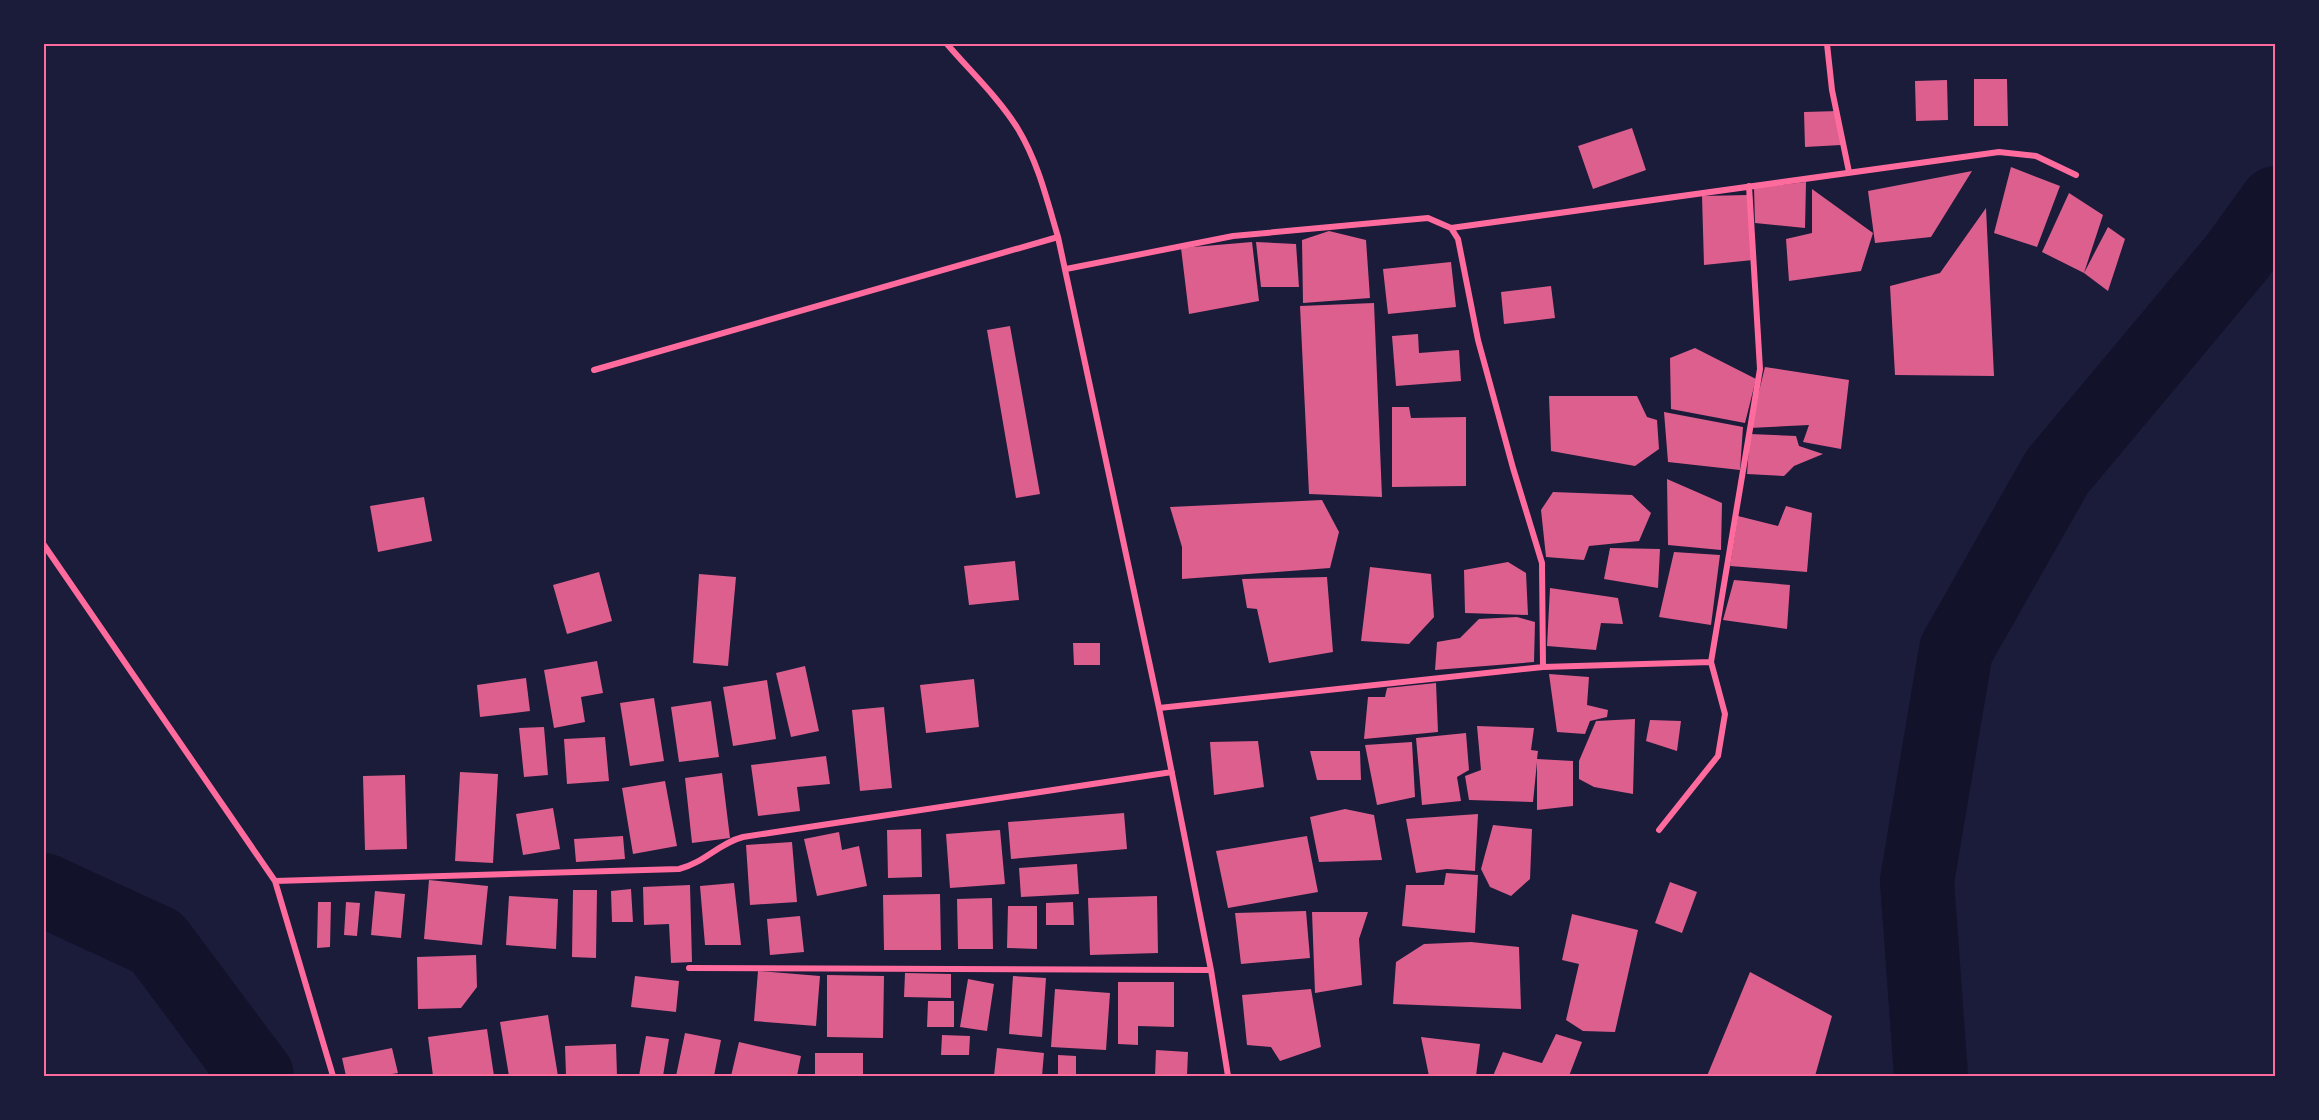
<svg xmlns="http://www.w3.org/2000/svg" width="2319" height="1120" font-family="'Work Sans',sans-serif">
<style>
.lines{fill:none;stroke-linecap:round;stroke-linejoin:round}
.river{stroke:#12122b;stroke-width:74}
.building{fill:#dd5f8e}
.minor{stroke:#ff6b9d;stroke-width:6}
.neatline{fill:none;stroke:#ff6b9d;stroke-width:2}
</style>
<rect width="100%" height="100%" fill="#1b1b3a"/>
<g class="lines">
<path class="river" d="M44 890 157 942 257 1076
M1931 1076 1917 881 1956 650 2057 472 2237 257 2276 203"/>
</g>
<path class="building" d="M1974 79H2007L2008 126H1974Z
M1947 80 1948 120 1916 121 1915 81Z
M1839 111 1841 145 1805 147 1804 112Z
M1632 128 1646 170 1593 189 1578 146Z
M2011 167 2060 186 2037 247 1994 233Z
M1972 171 1931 237 1875 243 1868 191Z
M1806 182 1805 228 1755 223 1754 188Z
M1812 189 1873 233 1861 271 1789 281 1786 239 1812 233Z
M2069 193 2103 215 2084 273 2042 252Z
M1748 195 1753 260 1704 265 1702 196Z
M1986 208 1994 376 1895 375 1890 286 1940 273Z
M2108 227 2125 239 2108 291 2084 273Z
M1329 231 1366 240 1370 298 1303 303 1302 240Z
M1252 242 1259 301 1189 314 1181 248Z
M1256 242 1296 244 1299 287H1261Z
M1451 262 1456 307 1388 314 1383 269Z
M1551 286 1555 318 1504 324 1501 292Z
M1374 303 1382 497 1309 494 1300 306Z
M1010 326 1040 494 1016 498 987 330Z
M1418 334 1419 353 1459 350 1461 381 1396 386 1392 336Z
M1695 348 1756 379 1745 423 1671 409 1670 358Z
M1765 367 1849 380 1841 449 1803 442 1809 425 1750 428Z
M1549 396H1637L1647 417 1657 420 1659 449 1635 466 1551 451Z
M1392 407H1409L1411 418 1466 417V486L1392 487Z
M1664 412 1743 427 1740 470 1668 462Z
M1750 434 1796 436 1799 446 1823 454 1794 466 1784 476 1747 474Z
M1667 479 1722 503 1721 550 1668 545Z
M1553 492 1632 495 1651 513 1639 541 1589 546 1584 560 1546 557 1541 510Z
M424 497 432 541 378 552 370 506Z
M1322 500 1339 532 1330 568 1182 579V547L1170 507Z
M1786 506 1812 513 1807 572 1730 566 1738 516 1778 526Z
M1610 548 1660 549 1658 588 1604 579Z
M1674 552 1720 555 1711 625 1659 617Z
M1015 561 1019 600 969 605 964 566Z
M1508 562 1526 573 1528 615 1465 613 1464 570Z
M1370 567 1431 574 1434 617 1409 644 1361 641Z
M599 572 612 621 567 634 553 585Z
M699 574 736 577 728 666 693 663Z
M1327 577 1333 652 1269 663 1257 609 1247 608 1242 579Z
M1734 580 1790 585 1787 629 1723 620Z
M1550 588 1618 598 1623 624 1601 623 1596 650 1547 646Z
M1517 617 1535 622 1534 662 1435 670 1437 642 1460 638 1479 619Z
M1073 643H1100V665H1074Z
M597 661 603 693 581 697 585 722 554 728 544 670Z
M805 666 819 731 791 737 776 673Z
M1549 674 1589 677 1587 705 1608 710 1607 717 1590 721 1585 734 1557 732Z
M526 678 530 711 480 717 477 685Z
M974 679 979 727 926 733 920 685Z
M767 680 776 739 733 746 723 687Z
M1436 683 1438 732 1364 739 1368 697H1385L1387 688Z
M654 698 664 761 630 766 620 703Z
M711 701 719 757 679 762 671 707Z
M884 707 892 788 860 791 852 710Z
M1635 719 1633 794 1594 787 1579 779V761L1596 721Z
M1650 720 1681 721 1677 751 1646 741Z
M1477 726 1534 728 1531 750 1538 751 1537 759 1573 761V806L1537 810V762L1533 802 1469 800 1465 776 1481 770Z
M544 727 548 775 524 777 519 728Z
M1466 733 1469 770 1457 777 1461 801 1422 805 1416 738Z
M605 737 609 781 567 784 564 739Z
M1258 741 1264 787 1214 795 1210 742Z
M1412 742 1415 797 1377 805 1365 745Z
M1310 751H1360L1361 780H1317Z
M826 756 830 784 797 787 800 811 758 816 751 765Z
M460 772 498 774 493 863 455 861Z
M722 773 730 838 692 843 685 778Z
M405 775 407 849 365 850 363 776Z
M665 781 677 846 633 854 622 788Z
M553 808 560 849 523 855 516 814Z
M1345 809 1374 815 1382 860 1319 862 1310 817Z
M1124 813 1127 849 1011 859 1008 822Z
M1478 814 1475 871 1447 869 1416 873 1406 819Z
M1493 825 1532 829 1530 879 1511 896 1490 887 1481 869Z
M921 829 922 877 888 878 887 830Z
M1000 830 1005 884 950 888 946 834Z
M839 832 842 850 859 846 867 886 817 896 804 839Z
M623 836 625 859 576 862 574 839Z
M1307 836 1318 892 1228 908 1216 851Z
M792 842 797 902 750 905 746 845Z
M1077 864 1079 894 1021 897 1019 868Z
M1446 873 1478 875 1475 933 1402 926 1406 885H1444Z
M429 880 488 886 482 945 424 939Z
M1670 882 1697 892 1682 933 1655 923Z
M734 883 741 945H705L700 886Z
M690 885 692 962 671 963 669 924 644 925 643 887Z
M631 889 633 922H612L611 891Z
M573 890H597L596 958 572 957Z
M375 891 405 894 401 938 371 935Z
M940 894 941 950H884L883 895Z
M509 896 558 899 556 949 506 945Z
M1157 896 1158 953 1090 955 1088 898Z
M992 898 993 949H958L957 899Z
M318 902H331L330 947 317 948Z
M346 902 360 903 357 936 344 935Z
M1073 902 1074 925H1046V903Z
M1008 906H1037V949L1007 948Z
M1306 911 1310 958 1241 964 1235 913Z
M1312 912H1368L1359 939 1362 985 1315 993Z
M1572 914 1638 930 1615 1032 1583 1031 1566 1020 1579 964 1562 960Z
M800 916 804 952 770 955 767 919Z
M1471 942 1519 947 1521 1009 1393 1004 1396 962 1424 944Z
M476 955 477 987 461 1008 418 1009 417 957Z
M758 971 820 976 816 1026 754 1021Z
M1750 972 1832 1016 1815 1076H1707Z
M905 973 951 974V998L904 997Z
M827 975 884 976 883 1038 827 1037Z
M635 976 679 981 676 1012 631 1007Z
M1013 976 1046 978 1042 1037 1009 1034Z
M968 979 994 984 987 1031 960 1027Z
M1118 982H1174V1027L1138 1026V1045L1118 1044Z
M1055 989 1110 993 1106 1050 1051 1047Z
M1311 989 1321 1047 1280 1061 1271 1047 1247 1045 1242 995Z
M928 1001H954V1027H927Z
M548 1015 558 1076H509L500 1022Z
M487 1029 494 1076H433L428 1037Z
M685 1033 721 1040 714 1076H676Z
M1556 1034 1582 1042 1569 1076H1493L1503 1052 1542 1063Z
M942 1035 970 1036 969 1055H941Z
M646 1036 669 1039 663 1076H639Z
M1421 1037 1480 1044 1476 1076H1429Z
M739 1042 801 1056 797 1076H731Z
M616 1044 617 1076H566L565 1046Z
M392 1048 398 1073 380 1076H346L342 1058Z
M997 1048 1044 1053 1042 1076H994Z
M1156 1050 1188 1052 1187 1076H1155Z
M815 1053H863V1076H815Z
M1058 1055 1076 1056V1074L1097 1076H1058Z"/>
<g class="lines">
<path class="minor" d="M947 44C970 71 999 98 1018 129 1038 162 1047 200 1058 237L1159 708 1211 970 1228 1076
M1827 44 1832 90 1849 172
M1451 228 1999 152 2036 156 2076 175
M1066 269 1233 236 1428 218 1451 228 1458 239 1478 340 1513 468 1542 563 1543 667
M594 370 1058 237
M44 545 275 881 333 1076
M1159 708 1543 667 1711 662
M1659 830 1718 756 1725 714 1711 662 1760 369 1749 186
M275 881 679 869C704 863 719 843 743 837L1172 772
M689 968 1211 970"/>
</g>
<rect width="2319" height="1120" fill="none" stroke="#1b1b3a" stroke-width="90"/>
<rect x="45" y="45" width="2229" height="1030" class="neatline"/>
</svg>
